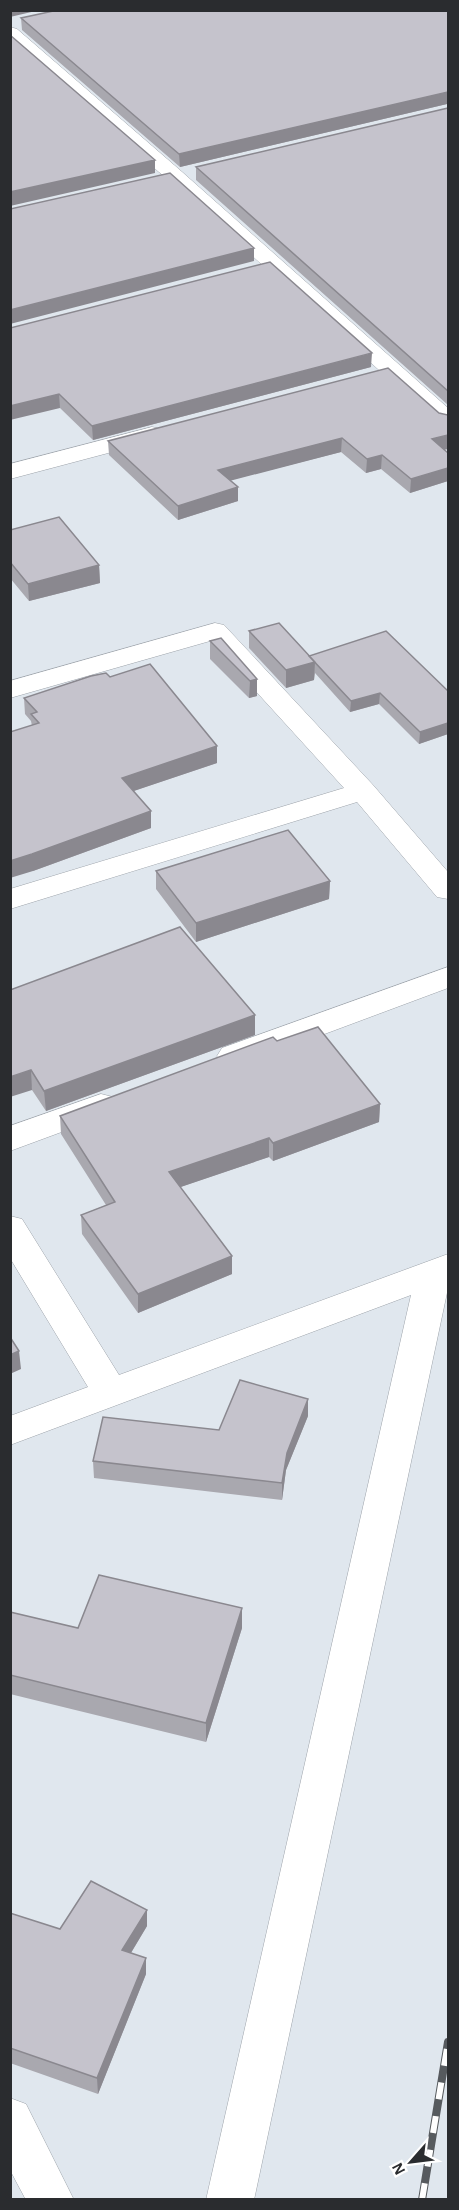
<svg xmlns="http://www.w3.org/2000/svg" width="459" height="2210" font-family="'Alegreya Sans',sans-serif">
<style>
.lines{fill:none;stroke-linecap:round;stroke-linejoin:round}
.street-casing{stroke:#9da3aa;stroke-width:1}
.street{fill:#fff;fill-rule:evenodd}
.rail-casing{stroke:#565a5e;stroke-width:8}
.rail{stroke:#fff;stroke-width:6;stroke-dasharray:17;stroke-linecap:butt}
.wall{fill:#a9a8af}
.shaded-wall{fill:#8a888f}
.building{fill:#c5c3cc;stroke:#8a888f;stroke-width:1.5}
</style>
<rect width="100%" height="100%" fill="#e0e7ee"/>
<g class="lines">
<defs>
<path id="street" d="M10 27 17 29 181 171 448 408V427L440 425 167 179 10 43Z
M152 427 161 429 164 434 161 439 10 479V464Z
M215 623 224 625 373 785 448 872V899L437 897 357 802 10 909V889L344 788 210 641 10 698V681Z
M448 967V988L244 1064 233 1067 222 1064 217 1056 222 1048Z
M101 1094 113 1097 118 1105 113 1113 10 1151V1126Z
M10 1216 22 1219 119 1375 448 1254V1288L254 2200H206L411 1295 10 1445V1416L88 1387 10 1258Z
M10 2098 26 2104 74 2200H26L10 2170Z"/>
</defs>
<use href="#street" class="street-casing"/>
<use href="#street" class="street"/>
<defs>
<path id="rail" d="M422 2200 448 2042"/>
</defs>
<use href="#rail" class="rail-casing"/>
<use href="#rail" class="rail"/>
</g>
<path class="wall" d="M448 10V105L447 104 180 167 22 30 21 18Z
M448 108V405L196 180V167Z
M10 328 371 367 93 440 60 408Z
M439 413 445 450 448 453V481L410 493 381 469 366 473 341 452 230 480 238 501 178 520 109 455 108 441Z
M10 530 99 565 100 583 29 601 10 578Z
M249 631 309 656 448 691V734L419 744 379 704 350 712 315 673 314 680 286 688 249 648Z
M210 641 257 679V696L249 698 210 659Z
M110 677 217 746V763L133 791 151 811V828L33 871 32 726 31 721 25 714 24 698Z
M156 871 330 881 329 899 196 942 156 889Z
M10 990 255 1035 46 1111 32 1090Z
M277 1041 380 1104 379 1122 273 1161 269 1157 180 1187 232 1274 138 1313 82 1234 81 1215 106 1205 61 1134 60 1116Z
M308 1416 286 1470 282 1500 94 1478 93 1461 219 1430Z
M10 1612 78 1628H242L206 1742 10 1694Z
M147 1910V1926L131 1953 146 1974 98 2094 10 2063V1913L60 1929Z"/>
<path class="shaded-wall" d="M10 10H40L10 17Z
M448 91 447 104 180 167 179 154Z
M155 160V173L10 206V192Z
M254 248V261L10 324V310Z
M372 353 371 367 93 440 92 426Z
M59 394 60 408 10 420V406Z
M448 435V449L431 453 432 439Z
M342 438 341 452 218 484V470Z
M382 455 381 469 366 473 367 459Z
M448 468V481L410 493 411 479Z
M238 487V501L178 520V506Z
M99 565 100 583 29 601 28 584Z
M315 662 314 680 286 688V670Z
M257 679V696L249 698 250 681Z
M380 693 379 704 350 712 351 701Z
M448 723V734L419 744 420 732Z
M217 746V763L122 795V778Z
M151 811V828L33 871 10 878V861Z
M330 881 329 899 196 942V923Z
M255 1015V1035L46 1111 44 1091Z
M31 1070 32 1090 10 1097V1077Z
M380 1104 379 1122 273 1161V1143Z
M269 1138V1157L169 1191V1172Z
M232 1256V1274L138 1313V1294Z
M19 1351 21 1369 10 1374V1355Z
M308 1399V1416L286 1470 282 1500V1483L287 1453Z
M242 1608V1628L206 1742V1723Z
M147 1910V1926L123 1966 122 1950Z
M146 1958V1974L98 2094 97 2078Z"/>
<path class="building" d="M58 10H448V92L179 154 21 18Z
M10 35 155 160 10 192Z
M448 108V391L196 167Z
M170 173 254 248 10 310V209Z
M270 262 372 353 92 426 59 394 10 406V328Z
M388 368 439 413 448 415V435L432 439 448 453V468L411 479 382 455 367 459 342 438 218 470 238 487 178 506 108 441Z
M59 517 99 565 28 584 10 562V530Z
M279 623 315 662 286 670 249 631Z
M386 631 448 691V723L420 732 380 693 351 701 309 656Z
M221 638 257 679 250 681 210 641Z
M150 664 217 746 122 778 151 811 32 854 10 861V732L39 723 31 714 37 712 24 698 91 676 106 673 110 677Z
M288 830 330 881 196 923 156 871Z
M180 927 255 1015 44 1091 31 1070 10 1077V990Z
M318 1027 380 1104 273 1143 269 1138 169 1172 232 1256 138 1294 81 1215 115 1202 60 1116 273 1037 277 1041Z
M10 1337 19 1351 10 1355Z
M240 1380 308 1399 287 1453 282 1483 93 1461 103 1417 219 1430Z
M99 1575 242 1608 206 1723 10 1675V1612L78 1628Z
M91 1881 147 1910 122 1950 146 1958 97 2078 10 2048V1913L60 1929Z"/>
<rect width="459" height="2210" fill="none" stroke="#2a2c2f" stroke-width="24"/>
<g transform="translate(411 2162) rotate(242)" stroke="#ffffff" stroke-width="4.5" paint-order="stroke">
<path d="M0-4.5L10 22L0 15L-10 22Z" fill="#2a2c2f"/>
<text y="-9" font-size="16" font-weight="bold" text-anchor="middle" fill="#2a2c2f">N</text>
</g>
</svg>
